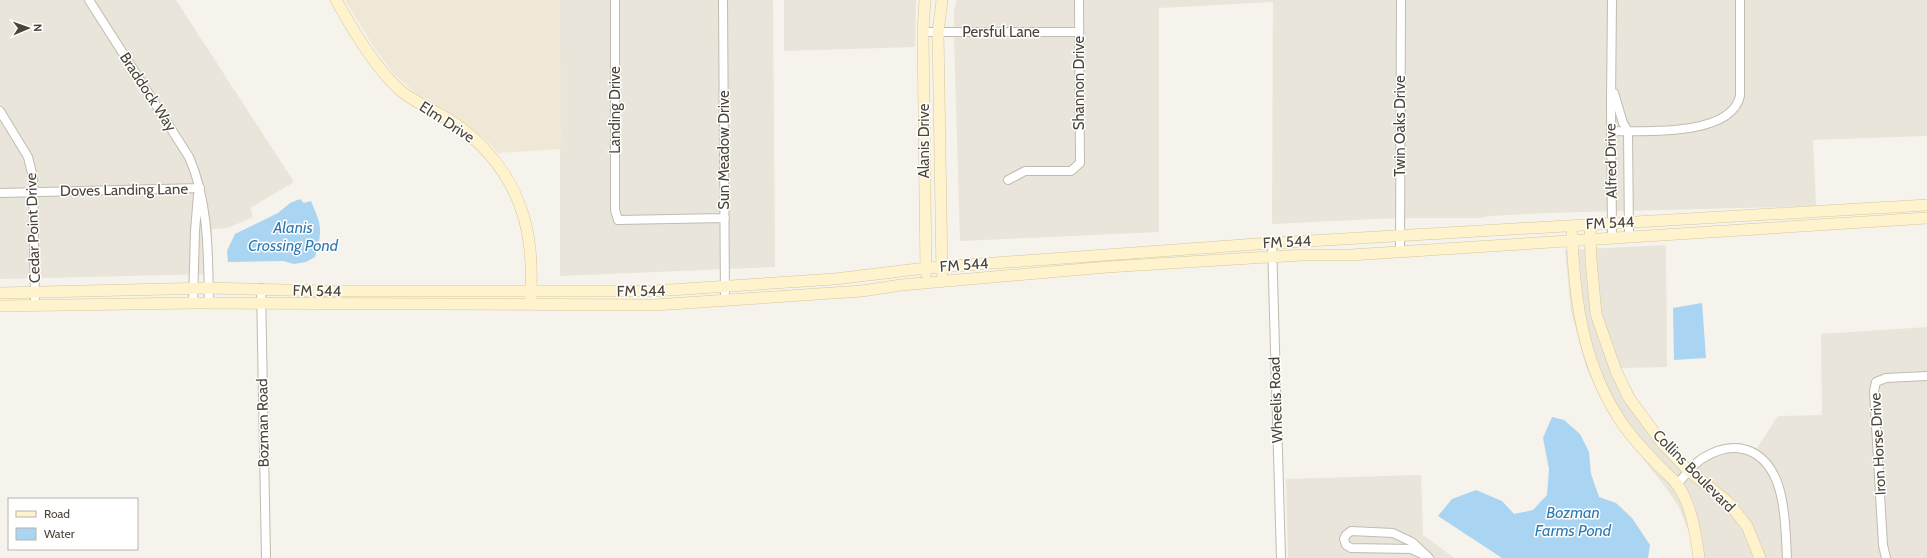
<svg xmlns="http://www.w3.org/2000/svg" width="1927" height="558" font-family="Cabin,sans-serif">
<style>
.residential{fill:#eae5da}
.education{fill:#efe8d6}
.water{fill:#a9d4f2}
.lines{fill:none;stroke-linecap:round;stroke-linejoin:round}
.street-casing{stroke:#c2bbae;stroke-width:10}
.secondary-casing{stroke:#d6c79b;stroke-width:12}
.street{stroke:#fff;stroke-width:8}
.secondary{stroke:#fff3cd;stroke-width:11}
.labels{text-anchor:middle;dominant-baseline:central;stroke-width:3;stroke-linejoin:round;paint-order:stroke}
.street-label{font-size:15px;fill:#4b4439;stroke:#fff}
.water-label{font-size:16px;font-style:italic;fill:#2e7ab2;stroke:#fff}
</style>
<rect width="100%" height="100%" fill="#f6f3ec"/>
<path class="residential" d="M0 0H176L294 182 250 208 253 217 228 228 212 229 213 274 0 279Z
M560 0H773L775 267 560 276Z
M784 0H916L915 47 784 51Z
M957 0H1927V136L1813 140 1816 206 1546 213 1490 216 1482 218H1397L1272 224 1273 2 1159 8V232L960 241 954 37V10Z
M1666 245 1667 367 1621 368 1640 405 1669 444 1688 463 1693 462 1705 452 1721 444 1740 443 1757 448 1778 416 1822 415 1821 334 1927 327V558H1693L1690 535 1679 507 1666 488 1620 429 1596 388 1586 367 1571 311 1565 250Z
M1421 475 1423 535 1454 558H1288L1286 479Z"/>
<path class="education" d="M345 0H560L561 149 498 153 490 144 459 118 418 95 394 74 375 49Z"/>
<path class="water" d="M300 199 304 203 311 201C313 207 315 210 317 216 323 230 319 243 315 257L306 262 294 264 283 261 228 262 227 251 235 234 278 213 290 203Z
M1702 303 1706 358 1674 360 1673 308Z
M1552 417 1564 420 1580 434 1589 452 1591 474 1599 497 1616 503 1632 518 1650 545 1648 558H1502L1438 516 1452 499 1476 490 1502 501 1514 514 1533 510 1547 495 1549 469 1543 438Z"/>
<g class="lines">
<defs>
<path id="street" d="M89 0 189 157C209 202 208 255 209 303
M615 0V210L618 220 725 218
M723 0 725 301
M1612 0 1611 103 1612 239
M923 32H1079
M1614 93 1623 123 1628 131 1629 238
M0 111 28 157 33 177 35 305
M1611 131C1643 131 1731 137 1740 96V0
M1008 180 1025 171H1071L1080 163 1079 0
M0 193 200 188
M1272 243 1281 558
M1400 252 1401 0
M261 288 266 558
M193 303 195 231 198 195
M1677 484C1685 476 1693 464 1703 458 1716 450 1732 445 1747 450 1787 464 1785 523 1787 558
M1428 557 1411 549 1351 548 1346 545 1344 539 1346 535 1351 531 1393 533 1412 542 1428 557 1429 558
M1886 558 1883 545 1874 391 1876 382 1886 378 1927 376"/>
<path id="secondary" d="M336 0C353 30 375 68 401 91 417 104 436 111 453 122 497 153 525 196 530 250 532 266 531 282 531 299
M925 0 923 32 926 273
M942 0 938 32 942 273
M1590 224 1591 260 1596 314 1616 371 1629 398 1663 444 1689 471 1728 502 1747 526 1760 558
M1572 234C1574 298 1583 362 1618 417 1630 436 1645 452 1661 468 1666 473 1672 478 1676 483 1691 502 1696 535 1699 558
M0 293 209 288 328 291H654L835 279 926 268 1257 244 1927 205
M0 306 193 303 655 305 862 291 901 285 1107 267 1302 255H1350L1927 218"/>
</defs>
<use href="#street" class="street-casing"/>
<use href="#secondary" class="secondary-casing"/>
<use href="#street" class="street"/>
<use href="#secondary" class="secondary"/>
</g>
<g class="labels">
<g class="street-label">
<text x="1001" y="32">Persful Lane</text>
<text transform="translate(1079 83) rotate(-90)">Shannon Drive</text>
<text transform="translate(148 92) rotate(57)">Braddock Way</text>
<text transform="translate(615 110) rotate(-90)">Landing Drive</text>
<text transform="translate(447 122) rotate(33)">Elm Drive</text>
<text transform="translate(1400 126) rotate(-90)">Twin Oaks Drive</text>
<text transform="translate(924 141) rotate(-90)">Alanis Drive</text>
<text transform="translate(724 150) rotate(-90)">Sun Meadow Drive</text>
<text transform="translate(1611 161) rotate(-91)">Alfred Drive</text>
<text transform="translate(124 190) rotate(-1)">Doves Landing Lane</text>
<text transform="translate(1610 223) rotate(-3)">FM 544</text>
<text transform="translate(33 228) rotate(-92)">Cedar Point Drive</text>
<text transform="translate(1287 242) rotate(-3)">FM 544</text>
<text transform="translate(964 265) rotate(-4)">FM 544</text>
<text transform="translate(317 291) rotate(1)">FM 544</text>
<text transform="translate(641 291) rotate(-1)">FM 544</text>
<text transform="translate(1276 400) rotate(-92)">Wheelis Road</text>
<text transform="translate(263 423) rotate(-91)">Bozman Road</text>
<text transform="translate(1878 444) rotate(-93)">Iron Horse Drive</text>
<text transform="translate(1694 471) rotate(45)">Collins Boulevard</text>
</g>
<g class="water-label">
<text x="293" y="227">Alanis<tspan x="293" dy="18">Crossing Pond</tspan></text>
<text x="1573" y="512">Bozman<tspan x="1573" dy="18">Farms Pond</tspan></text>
</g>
</g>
<rect x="8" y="498" width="130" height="52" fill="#ffffff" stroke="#b7b4b0"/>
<rect x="16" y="511" width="20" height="6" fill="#fff3cd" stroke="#b7b4b0"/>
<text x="44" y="518" font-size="12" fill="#4b4439">Road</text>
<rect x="16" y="528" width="20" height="12" fill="#a9d4f2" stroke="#b7b4b0"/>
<text x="44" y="538" font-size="12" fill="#4b4439">Water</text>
<g transform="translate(28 28) rotate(88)" stroke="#ffffff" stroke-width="3" paint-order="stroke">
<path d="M0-3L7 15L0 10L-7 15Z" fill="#4b4439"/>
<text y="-6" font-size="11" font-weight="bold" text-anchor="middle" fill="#4b4439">N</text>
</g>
</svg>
